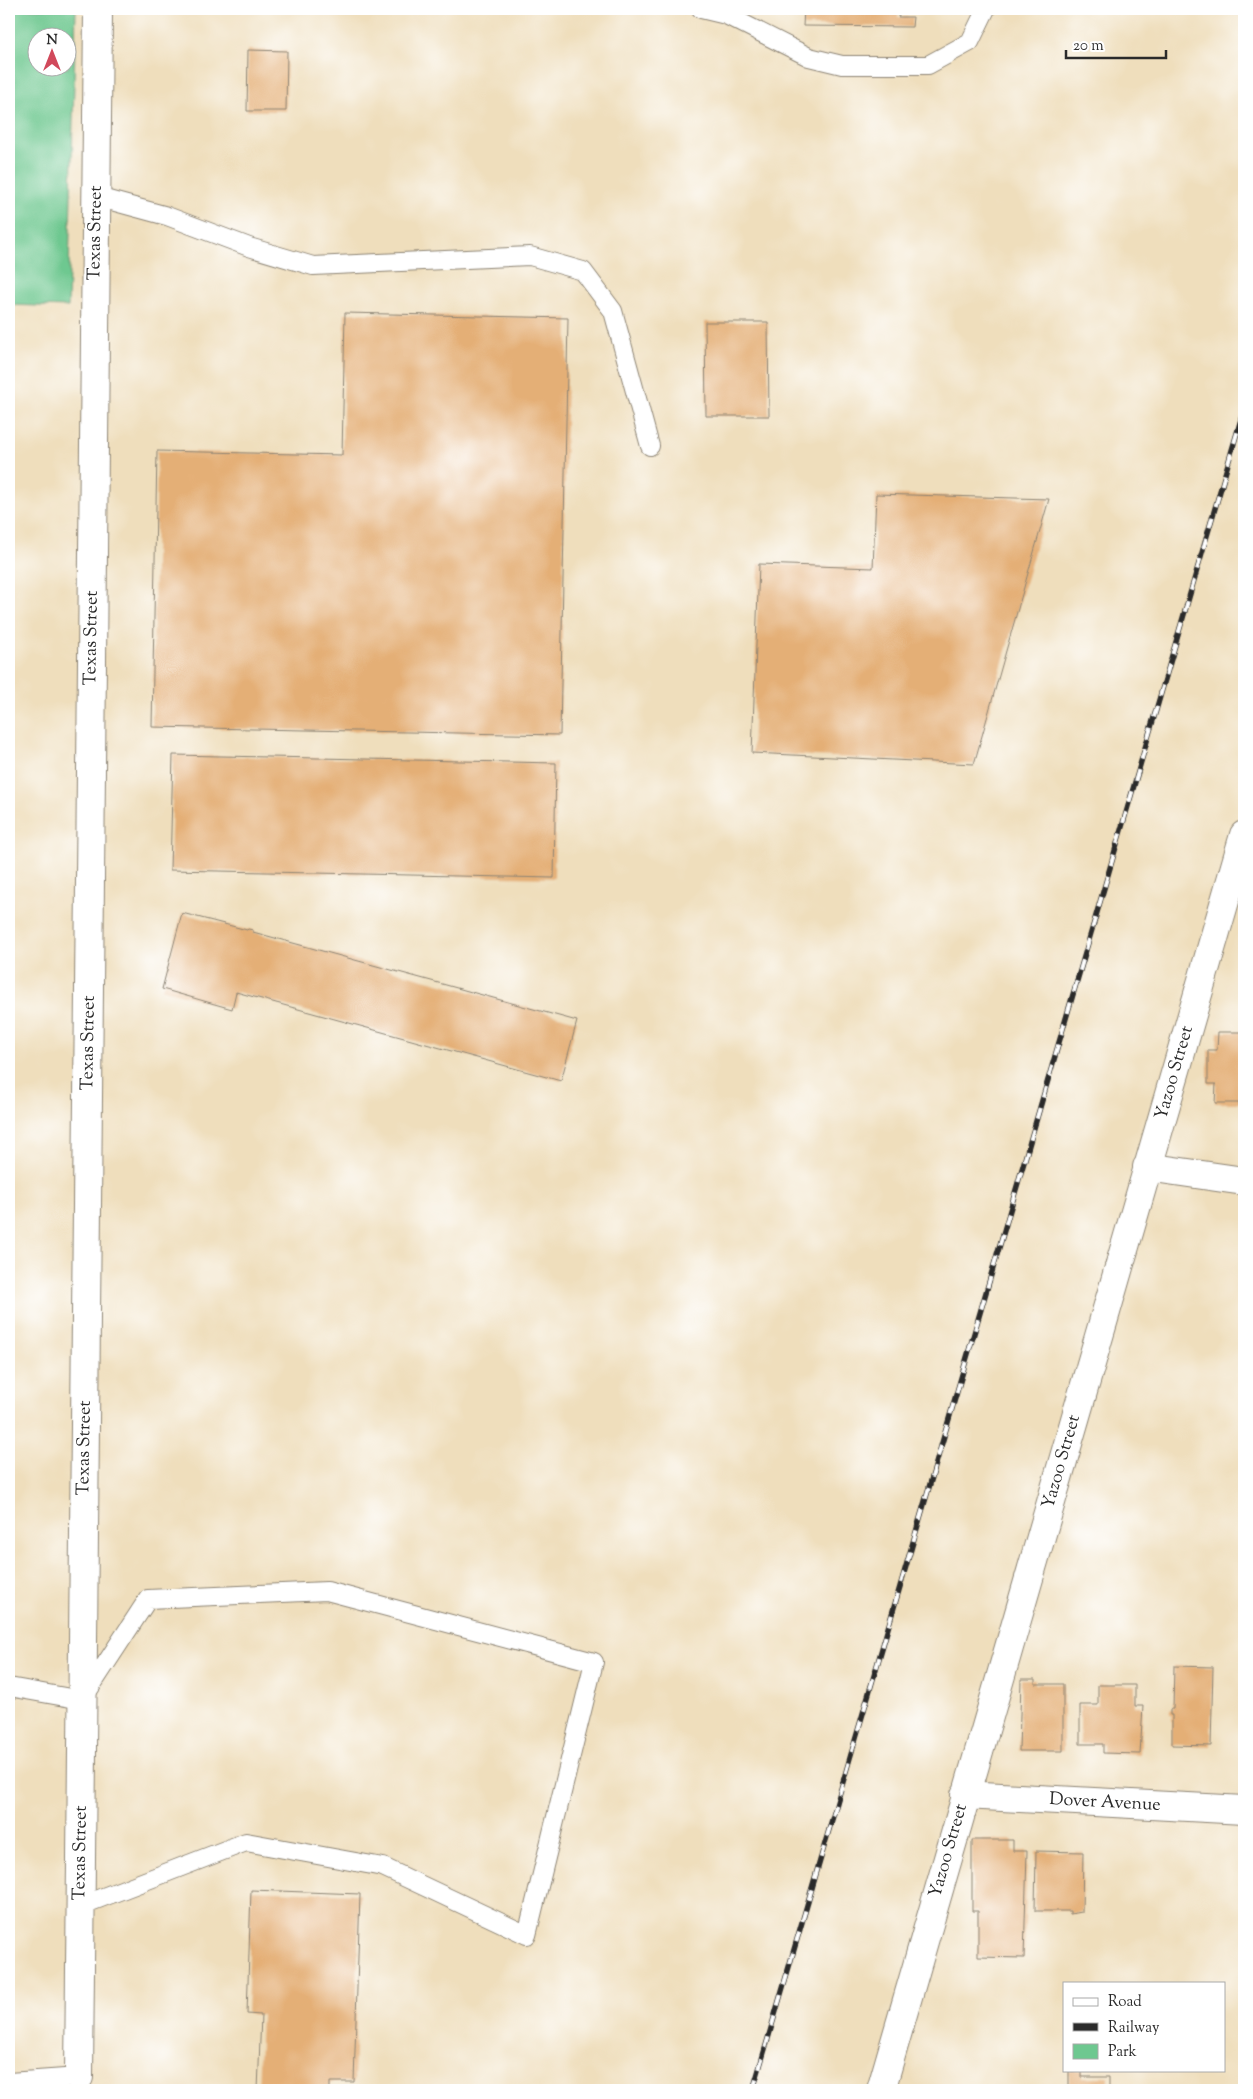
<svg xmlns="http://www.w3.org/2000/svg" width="1253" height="2099" font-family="'Sorts Mill Goudy',serif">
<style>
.green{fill:#6ec890;stroke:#4c7a5e;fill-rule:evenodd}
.building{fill:#e4af76}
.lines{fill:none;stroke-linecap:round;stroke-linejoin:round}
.service-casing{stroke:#8d8474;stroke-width:20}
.minor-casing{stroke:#8d8474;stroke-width:30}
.service{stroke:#fff;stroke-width:18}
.minor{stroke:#fff;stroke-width:28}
.rail-casing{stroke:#2b2b2b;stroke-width:5.5}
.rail{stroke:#fff;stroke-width:4;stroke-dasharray:11;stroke-linecap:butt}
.labels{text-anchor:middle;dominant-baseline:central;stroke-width:4;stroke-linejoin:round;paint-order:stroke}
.street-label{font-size:18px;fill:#2b2b2b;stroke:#fff}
</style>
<rect width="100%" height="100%" fill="#fff"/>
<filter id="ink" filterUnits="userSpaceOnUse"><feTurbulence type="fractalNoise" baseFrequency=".02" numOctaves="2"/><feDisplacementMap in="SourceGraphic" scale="10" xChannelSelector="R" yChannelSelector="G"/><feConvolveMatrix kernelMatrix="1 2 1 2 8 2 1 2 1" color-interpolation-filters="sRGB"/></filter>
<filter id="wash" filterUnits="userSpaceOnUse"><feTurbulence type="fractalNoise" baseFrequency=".0096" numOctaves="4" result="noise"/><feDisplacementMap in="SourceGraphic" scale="20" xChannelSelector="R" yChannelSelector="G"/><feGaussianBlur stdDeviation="1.12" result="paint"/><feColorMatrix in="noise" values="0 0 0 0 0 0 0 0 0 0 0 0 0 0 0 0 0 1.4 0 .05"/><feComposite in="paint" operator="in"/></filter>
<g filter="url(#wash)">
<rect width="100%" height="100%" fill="#efdebc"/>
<path class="green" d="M9 9H76L68 307 9 305ZM38 38H68V68H38Z"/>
<g id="blocks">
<path class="building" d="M804 9H899L898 17H913L912 27 803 26Z
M248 50 287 51 286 111H247Z
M345 313 568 318 560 735 152 727 157 451 342 455Z
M705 322H768L769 416H706Z
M876 494 1049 499 974 764 752 753 759 564 873 568Z
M173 755 556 763 554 878 170 870Z
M182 913 247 930 248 929 253 930V932L577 1021 561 1081 236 992 232 1009 162 989Z
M1218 1032H1244V1103H1215L1216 1084H1208V1050H1217Z
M1174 1666 1213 1667 1211 1746 1172 1745V1715H1170V1709H1173Z
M1021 1679H1035V1684H1063V1751H1019Z
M1098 1685H1135V1706H1143L1140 1754 1103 1753V1744H1080V1705H1098Z
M972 1840H1013V1851H1027L1024 1958 978 1957V1911H972Z
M1036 1851 1083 1852 1082 1912 1070 1914V1911H1035Z
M251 1890 360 1894 354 2082H330V2090H258L261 2015 247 2014Z
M1069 2071H1082V2077H1109V2090H1069Z"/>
</g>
</g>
<g filter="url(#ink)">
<use href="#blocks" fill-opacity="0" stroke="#8d8474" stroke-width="1"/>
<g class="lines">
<defs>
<path id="service" d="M701 9 726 15 809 57 842 65H928L970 42 986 9
M97 197 167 216 249 247 313 266 530 256 583 271 613 311 650 446
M9 1687 82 1700 148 1599 327 1591 594 1662 527 1935 383 1867 246 1842 80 1906
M9 2082 79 2077"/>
<path id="minor" d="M1147 1167 1244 1181
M965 1795 1244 1810
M79 2077 98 9
M881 2090 1244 835"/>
</defs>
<use href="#service" class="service-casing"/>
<use href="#minor" class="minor-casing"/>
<use href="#service" class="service"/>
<use href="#minor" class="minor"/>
<defs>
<path id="rail" d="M753 2090 1244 409"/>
</defs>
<use href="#rail" class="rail-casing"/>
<use href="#rail" class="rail"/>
</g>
</g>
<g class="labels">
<g class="street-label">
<text transform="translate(96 233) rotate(-89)">Texas Street</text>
<text transform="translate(92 638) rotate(-89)">Texas Street</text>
<text transform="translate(89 1043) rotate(-89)">Texas Street</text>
<text transform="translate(1175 1073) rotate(-74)">Yazoo Street</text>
<text transform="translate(85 1448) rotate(-89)">Texas Street</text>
<text transform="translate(1062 1462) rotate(-74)">Yazoo Street</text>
<text transform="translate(1105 1803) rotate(3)">Dover Avenue</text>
<text transform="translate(949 1851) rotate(-74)">Yazoo Street</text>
<text transform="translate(81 1853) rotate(-89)">Texas Street</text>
</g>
</g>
<rect width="1253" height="2099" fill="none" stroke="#fff" stroke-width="30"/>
<rect x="1063" y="1982" width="162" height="90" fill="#ffffff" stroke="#aaaaaa"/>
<rect x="1073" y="1998" width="25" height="8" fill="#ffffff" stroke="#aaaaaa"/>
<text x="1108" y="2006" font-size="15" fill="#2b2b2b">Road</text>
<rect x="1073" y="2023" width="25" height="8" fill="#2b2b2b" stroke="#aaaaaa"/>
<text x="1108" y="2032" font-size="15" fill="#2b2b2b">Railway</text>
<rect x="1073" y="2044" width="25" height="15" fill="#6ec890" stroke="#aaaaaa"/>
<text x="1108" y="2056" font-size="15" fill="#2b2b2b">Park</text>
<g transform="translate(52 52)"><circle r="24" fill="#ffffff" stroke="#aaaaaa"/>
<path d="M0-4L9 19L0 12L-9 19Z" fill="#d1495b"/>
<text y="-8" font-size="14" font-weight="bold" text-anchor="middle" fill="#2b2b2b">N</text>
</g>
<path d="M1066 50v8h100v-8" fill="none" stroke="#2b2b2b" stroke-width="2.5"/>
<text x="1073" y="50" font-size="15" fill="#2b2b2b" stroke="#ffffff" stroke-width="4" paint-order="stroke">20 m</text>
</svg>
